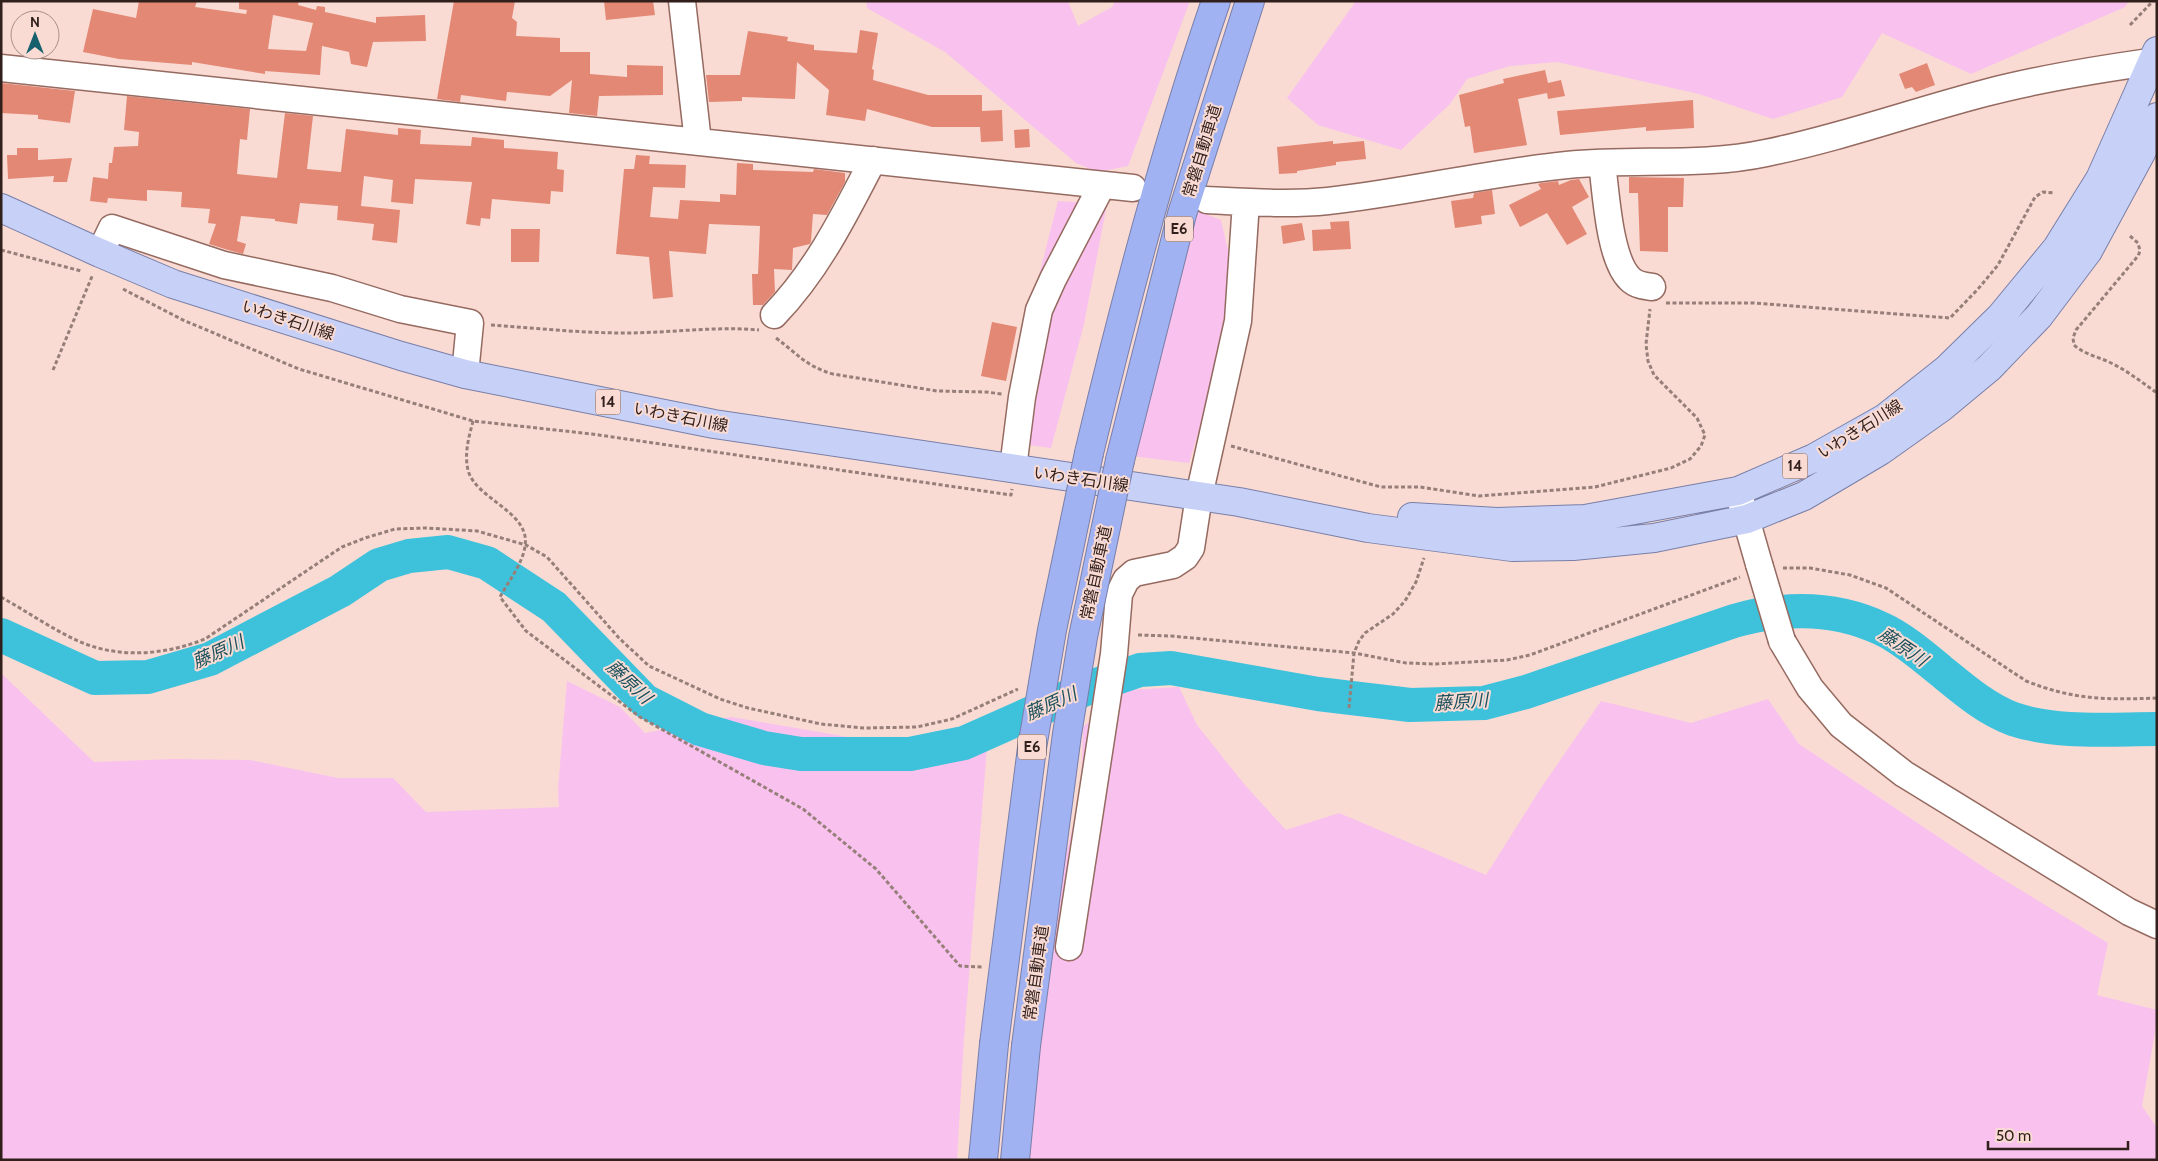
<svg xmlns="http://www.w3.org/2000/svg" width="2158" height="1161" font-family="Cabin,'Noto Sans JP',sans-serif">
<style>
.green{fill:#f9c1ee}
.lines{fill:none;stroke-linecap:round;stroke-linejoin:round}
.river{stroke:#3ec2db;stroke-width:34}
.building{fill:#e38874;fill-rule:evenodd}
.minor-casing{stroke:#956a60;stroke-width:29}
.major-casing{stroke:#797fa7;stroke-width:30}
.highway-casing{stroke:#797fa7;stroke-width:30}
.path{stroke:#977f79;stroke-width:3;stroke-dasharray:4 2.5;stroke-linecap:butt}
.minor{stroke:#fff;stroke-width:26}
.major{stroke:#c7d1f8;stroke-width:28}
.highway{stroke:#a1b2f3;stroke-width:28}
.minor-bridge-casing{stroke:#956a60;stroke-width:29;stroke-linecap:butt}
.highway-bridge-casing{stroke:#797fa7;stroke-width:30;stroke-linecap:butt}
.minor-bridge{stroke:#fff;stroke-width:26}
.highway-bridge{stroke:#a1b2f3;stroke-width:28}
.labels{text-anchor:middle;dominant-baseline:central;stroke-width:4;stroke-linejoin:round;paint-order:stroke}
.shield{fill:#f9dbd4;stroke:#6c5752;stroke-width:1}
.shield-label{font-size:15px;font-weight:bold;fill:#301f1b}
.street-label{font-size:16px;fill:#301f1b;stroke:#f9dbd4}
.water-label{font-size:18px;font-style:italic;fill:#1a505b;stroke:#f9dbd4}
</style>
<rect width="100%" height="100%" fill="#f9dbd4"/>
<path class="green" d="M866 1H1068L1078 26 1112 7 1115 1H1190L1128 166 1098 172 1076 163 945 52 867 8Z
M1356 1H2129L2125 7 1971 74 1882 33 1842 97 1773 119 1699 94 1557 62 1510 66 1467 79 1450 104 1401 150 1318 125 1287 98Z
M1058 201 1107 204 1084 324 1051 448 1028 445 1025 309 1036 287Z
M1198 211 1221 220 1232 268 1214 380 1189 463 1131 456Z
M1 673 94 762 173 759 250 760 338 778H393L426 812 559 807 558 789 567 681 620 707 645 733 731 717 866 740 987 747 964 1039 957 1160H1Z
M1179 687 1197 725 1245 785 1286 830 1339 813 1486 875 1541 788 1601 701 1691 723 1768 699 1799 744 1991 872 2108 943 2097 995 2157 1010V1021L2142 1106 2157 1128V1160H1027L1043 944 1081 795 1083 727 1128 690Z"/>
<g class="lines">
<path class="river" d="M1 635 95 678 148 677 210 659 340 591 379 565 409 556 448 552 487 563 554 607 645 701 700 729 764 748 801 754H910L964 743 1090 687 1140 670 1171 668 1318 694 1410 705 1484 703 1526 692 1734 621C1784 607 1834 606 1882 629 1902 638 1924 657 1941 671 1963 689 1986 709 2013 719 2058 734 2110 729 2157 729"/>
</g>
<path class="building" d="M139 1H197L195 7 246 14 247 10 239 9V1H299L298 5 316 10 317 6 325 7V12L376 23V17L425 15 426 41 373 42 367 67 351 64 349 52 322 46 320 75 265 71V74L192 62V65L119 59 83 52 93 9 136 18ZM273 15 313 23 306 51 268 49Z
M454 1H515L512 18 517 22 516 36 560 38V52H590V74L627 77V65L663 66V95L599 96 597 116 569 113 572 80 550 96 507 92 506 101 461 95 460 102 437 99Z
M604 1H653L655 15 606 20Z
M860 30 878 33 872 69 874 70 873 80 928 95H982V111L1002 110 1003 141 981 142 980 127H932L867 109 865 121 826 115 829 90 797 62 795 99 742 97V101L709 102 706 75H740L748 31 788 37 787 41 814 45V50L857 53Z
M1927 63 1935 85 1916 92 1912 87 1905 89 1899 74Z
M1545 70 1548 83 1561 80 1565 96 1548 99 1547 93 1518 99 1527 145 1474 153 1470 126 1465 127 1459 95 1504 83 1503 79Z
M1 83 75 91 70 123 38 119V115L1 113Z
M127 96 250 109 247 140 240 139 237 174 277 178 285 113 313 116 307 169 341 172 346 129 398 135V128L421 130 420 144 471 146 472 137 504 140V148L558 152 557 169 564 170 563 192 551 191 550 204 492 199 490 219 481 218 480 226 466 224 472 182 415 179 413 204 391 202 393 180 364 176 361 206 400 210 397 243 372 240 374 224 337 220 338 206 300 203 297 224 275 221V219L241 216 237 241 246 244 243 254 228 250 209 244 216 224 208 223 210 209 181 207 182 192 147 190V201L108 198 107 203 90 201 93 177 108 179 109 163H112L114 147 138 146 139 132 124 130Z
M1693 100 1694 128 1646 131V127L1560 135 1557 111Z
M1029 129 1030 147 1015 148 1014 130Z
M1333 141V144L1364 141 1366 159 1336 162V165L1297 171V173L1279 174 1277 147Z
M17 148H38V160L72 158 67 182H53L54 176 8 179 7 155H17Z
M636 155 650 156 649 164 686 165 685 188 653 187 650 217 678 219 680 200 720 202V194L736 195 737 163 753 164V170L813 172 814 169 845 173V182L827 215 813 214 811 241 810 244 793 248 792 270 774 269 775 292 763 305H753L752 274H758L760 226 709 224 706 254 669 251 673 297 653 299 649 257 616 254 624 169H634Z
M1629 177 1684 178 1683 207H1668V252L1640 251 1638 193H1629Z
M1579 179 1589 197 1572 207 1587 234 1567 245 1547 213 1520 227 1509 205 1541 189 1538 184 1541 183 1558 181 1559 185 1571 180Z
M1492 190 1495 214 1481 216 1482 224 1455 228 1451 201 1473 198 1474 193Z
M1349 221 1351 249 1313 251 1312 230 1331 229 1330 222Z
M1302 223 1305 240 1283 244 1281 226Z
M511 229H540L539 262H511Z
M992 322 1017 327 1006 381 981 376Z"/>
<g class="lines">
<defs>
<path id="minor" d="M682 1 698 142
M1 68 1133 188
M1602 163C1606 192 1609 259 1630 279 1636 285 1644 286 1652 287
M1207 200C1247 202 1288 205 1328 201 1408 192 1487 173 1567 165 1633 158 1701 167 1766 153 1840 138 1912 112 1985 93 2042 78 2099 69 2157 61
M100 253 112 228 224 265 332 288 400 309 470 323 465 374
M774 315C817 271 845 214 873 160
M1013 468 1022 397 1039 310 1053 279 1102 185
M1738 491 1759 564
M1782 641 1810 688 1841 725 1904 774 2129 912 2157 925
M1069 947 1114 654 1119 594 1126 580 1134 573 1173 565 1185 557 1191 548 1199 496 1238 321 1246 202"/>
<path id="major" d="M1 208 100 253 173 284 401 356 465 374 714 424 1239 502 1368 528 1512 547 1573 546 1654 538 1747 519 1804 496 1880 451 1942 407 1989 368 2039 316 2088 251 2142 151 2157 117
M1412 517 1497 522 1585 519 1738 491 1814 458 1885 418 1947 369 2001 316 2057 248 2100 179 2157 51"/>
<path id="highway" d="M1089 453C1125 301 1165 149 1216 1
M1120 460 1182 214 1250 1
M983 1160 994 1044
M1015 1160 1026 1046"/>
</defs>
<use href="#minor" class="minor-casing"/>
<use href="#major" class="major-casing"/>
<use href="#highway" class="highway-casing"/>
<path class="path" d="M2130 25 2153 1
M2130 236 2138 243 2140 251 2138 256 2076 330 2073 338 2074 345C2085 355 2100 357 2113 364 2129 372 2143 383 2157 393
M1 250 81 271
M123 289 183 320 299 369 473 421 592 434 1011 495 1012 489
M1666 303H1754L1950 318 1978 289 1998 265 2035 197 2043 192 2055 193
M491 325C535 328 580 333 625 333 670 333 714 326 759 330
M776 338C798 354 805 366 833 374L937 391 986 392 1002 394
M53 370 93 274
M473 421C469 437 464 453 468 470 475 499 531 512 525 546 523 563 508 582 500 597L526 631 640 717 803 809 876 869 960 966 982 967
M1231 446 1381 487H1420L1479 496 1595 487 1671 468 1690 459 1701 446 1705 435 1697 418 1654 375 1648 361 1646 344 1650 309
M1783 568H1810L1850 575 1886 588 2026 681C2074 700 2106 700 2157 698
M1 597C26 611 52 629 78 641 119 659 165 655 205 639L342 547 365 538 395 529 426 528 477 531 526 545 547 557 619 638 649 666 720 699 748 708 821 724 864 728 917 727 952 719 1018 689
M1138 635 1171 636 1354 653 1406 663 1435 664 1507 660 1530 655 1740 577
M1349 708 1354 653 1359 641 1365 633 1393 614 1405 601 1416 582 1424 558"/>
<use href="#minor" class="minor"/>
<use href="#major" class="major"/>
<use href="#highway" class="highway"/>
<defs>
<path id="minor-bridge" d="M1759 564 1782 641"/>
<path id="highway-bridge" d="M994 1044 1032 748 1052 630 1089 453
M1026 1046 1067 734 1083 637 1120 460"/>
</defs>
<use href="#minor-bridge" class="minor-bridge-casing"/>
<use href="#highway-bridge" class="highway-bridge-casing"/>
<use href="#minor-bridge" class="minor-bridge"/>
<use href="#highway-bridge" class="highway-bridge"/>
</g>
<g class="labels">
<g class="shield">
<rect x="1165" y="216.5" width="28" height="25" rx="4"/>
<rect x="595.5" y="389.5" width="25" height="25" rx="4"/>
<rect x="1782.5" y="453.5" width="25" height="25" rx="4"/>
<rect x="1018" y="734.5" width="28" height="25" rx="4"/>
</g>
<g class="shield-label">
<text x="1179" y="229">E6</text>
<text x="608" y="402">14</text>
<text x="1795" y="466">14</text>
<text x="1032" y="747">E6</text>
</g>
<g class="street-label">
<text transform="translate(1202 151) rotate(-73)">常磐自動車道</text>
<text transform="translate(288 320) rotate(18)">いわき石川線</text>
<text transform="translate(681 417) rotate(11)">いわき石川線</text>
<text transform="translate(1860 429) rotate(-32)">いわき石川線</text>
<text transform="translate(1081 479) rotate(8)">いわき石川線</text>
<text transform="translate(1096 573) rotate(-78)">常磐自動車道</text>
<text transform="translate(1036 973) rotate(-82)">常磐自動車道</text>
</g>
<g class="water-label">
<text transform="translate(1903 647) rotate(34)">藤原川</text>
<text transform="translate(218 652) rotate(-24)">藤原川</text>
<text transform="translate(629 682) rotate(43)">藤原川</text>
<text transform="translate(1461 702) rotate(-4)">藤原川</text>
<text transform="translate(1051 704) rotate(-24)">藤原川</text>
</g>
</g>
<rect width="2158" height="1161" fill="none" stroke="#301f1b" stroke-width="5"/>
<g transform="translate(35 35)"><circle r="24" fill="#f9dbd4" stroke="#a9908a"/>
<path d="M0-4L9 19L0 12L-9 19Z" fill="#17616f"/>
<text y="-8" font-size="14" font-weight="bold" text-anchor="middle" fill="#301f1b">N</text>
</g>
<path d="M1988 1141v8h140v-8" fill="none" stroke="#301f1b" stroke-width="2.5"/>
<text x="1996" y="1141" font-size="15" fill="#301f1b" stroke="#f9dbd4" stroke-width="4" paint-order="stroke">50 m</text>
</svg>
